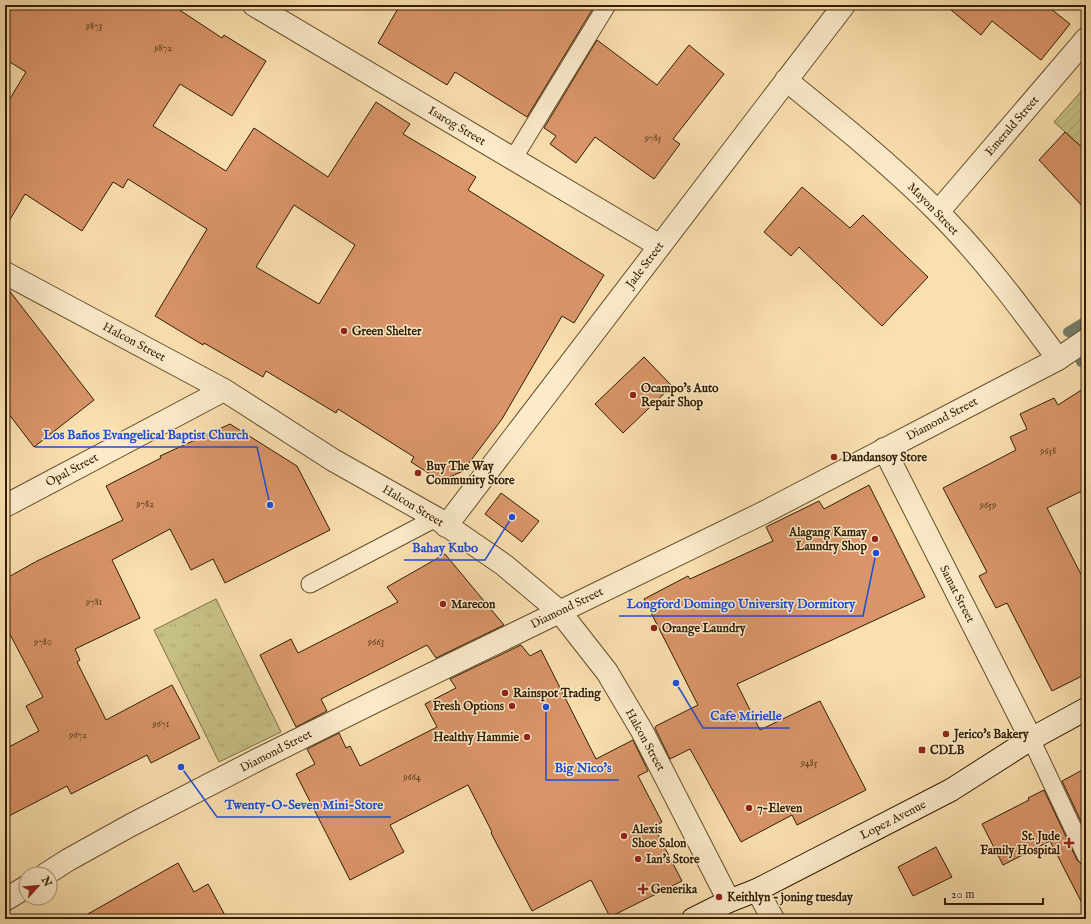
<svg xmlns="http://www.w3.org/2000/svg" width="1091" height="924" font-family="'IM FELL English',serif">
<style>
.grass{fill:url(#grass-tufts);stroke:#7c6e43}
.garden{fill:url(#garden-furrows);stroke:#7c6e43}
.lines{fill:none;stroke-linecap:round;stroke-linejoin:round}
.stream{stroke:#747c6b;stroke-width:10}
.building{fill:#d99569;stroke:#311d01;fill-rule:evenodd}
.lane-casing{stroke:#644e2c;stroke-width:19}
.street-casing{stroke:#644e2c;stroke-width:24}
.secondary-casing{stroke:#311d01;stroke-width:24}
.path{stroke:#311d01;stroke-width:2.5;stroke-dasharray:3 2;stroke-linecap:butt}
.lane{stroke:#fcebcb;stroke-width:17}
.street{stroke:#fcebcb;stroke-width:22}
.secondary{stroke:#fcebcb;stroke-width:22}
.poi-dot{fill:#8f2418;stroke:#fcebcb;stroke-width:1.5}
.labels{text-anchor:middle;dominant-baseline:central;stroke-width:3;stroke-linejoin:round;paint-order:stroke}
.number-label{font-size:10px;fill:#5b3b1b}
.street-label{font-size:12px;fill:#311d01;stroke:#fcebcb}
.poi-label{font-size:12px;font-weight:bold;fill:#311d01;stroke:#fcebcb;text-anchor:start}
.leader{fill:none;stroke:#1d4ed8;stroke-width:1.5}
.callout-dot{fill:#1d4ed8;stroke:#fcebcb;stroke-width:1.5}
.callout-label{font-size:13px;text-anchor:middle;font-weight:bold;fill:#1d4ed8;stroke:#fcebcb;stroke-width:3;stroke-linejoin:round;paint-order:stroke}
</style>
<defs>
<pattern id="grass-tufts" width="24" height="20" patternUnits="userSpaceOnUse"><rect width="24" height="20" fill="#c6c085"/><path d="M3 7l-1-3M5 7V3M7 7l1-3M15 17l-1-3M17 17v-4M19 17l1-3" fill="none" stroke="#aba571"/></pattern>
<pattern id="garden-furrows" width="10" height="10" patternUnits="userSpaceOnUse"><rect width="10" height="10" fill="#c6c085"/><path d="M-1 1l2-2M0 10L10 0M9 11l2-2" fill="none" stroke="#aba571"/></pattern>
</defs>
<rect width="100%" height="100%" fill="#fbe0af"/>
<filter id="stains"><feTurbulence type="fractalNoise" baseFrequency=".005" numOctaves="4"/><feColorMatrix values="0 0 0 0 .2 0 0 0 0 .09 0 0 0 0 .02 0 0 0 .5 -.17"/></filter>
<radialGradient id="worn" r=".72"><stop offset=".6" stop-color="#630" stop-opacity="0"/><stop offset="1" stop-color="#630" stop-opacity=".3"/></radialGradient>
<path class="grass" d="M216 599 281 732 219 762 154 630Z"/>
<path class="garden" d="M1086 86V151L1054 122Z"/>
<g class="lines">
<path class="stream" d="M1068 332 1086 321
M1081 362 1086 359"/>
</g>
<path class="building" d="M5 5H172L222 38 224 35 266 61 232 116 180 84 153 126 226 171 254 128 328 177 376 102 410 124 403 134 476 177 468 190 604 275 574 323 562 316 502 419 463 471 441 481 411 462 414 457 338 409 336 413 266 371 263 377 204 343 203 345 155 316 207 229 128 179 123 188 113 182 82 231 25 194 5 228V107L26 72 5 59ZM294 205 355 245 319 304 256 267Z
M400 5H595L527 117 455 72 447 85 378 43Z
M945 5H1046L1070 24 1041 60 992 21 981 35Z
M597 40 657 85 689 45 724 74 673 139 680 144 654 179 595 137 576 163 550 144 556 136 544 128Z
M1065 132 1086 151V210L1039 160Z
M802 187 850 228 863 215 928 277 882 326 799 247 791 256 764 232Z
M5 287 8 289 94 400 34 447 5 409Z
M644 357 672 386 623 433 595 404Z
M1086 387V489L1047 508 1086 584V674L1052 691 1007 603 996 608 979 576 987 572 943 488 1016 450 1010 437 1027 429 1020 414 1054 398 1058 405Z
M230 424 297 466 330 530 225 583 213 559 191 570 170 529 112 560 140 618 75 649 80 660 77 662 106 720 172 685 200 738 151 763 147 755 71 794 67 786 5 818V749L39 731 26 706 43 697 5 625V579L37 561 123 520 106 486 161 458 160 456Z
M869 485 925 597 737 684 760 730 820 701 866 790 797 825 792 815 741 842 690 749 670 759 655 728 656 726 698 705 644 599 688 576 690 579 773 541 766 527 819 501 824 509Z
M501 493 539 521 522 542 485 514Z
M445 554 504 625 436 658 427 645 321 699 327 711 296 727 260 655 291 639 298 653 398 602 387 587Z
M521 645 530 656 541 650 596 759 633 740 648 771 638 776 662 822 654 827 682 881 610 917 591 880 532 911 491 833 492 832 468 785 390 825 404 852 350 880 296 774 315 764 307 749 339 733 346 748 350 746 360 766 437 727 425 704 456 688 450 679Z
M1086 768V832L1062 781Z
M1044 790 1077 860 1081 864 1086 866V911L1050 841 1003 865 982 824 1029 800 1028 798Z
M936 847 952 877 913 896 898 867Z
M178 863 194 892 208 884 227 919H79Z"/>
<g class="lines">
<defs>
<path id="lane" d="M513 159 607 5
M310 584 436 518
M1031 739 1086 856"/>
<path id="street" d="M254 5 660 246
M786 80C838 122 890 164 937 211 982 256 1020 307 1058 359
M938 212 1086 39
M5 273 224 390 333 460 436 518 504 565 560 612 607 672 642 731 729 901
M884 449 1031 739
M5 506 224 390
M446 526 844 5
M46 874 68 860 131 825 257 760 374 702 763 513 1058 359 1086 340
M757 890 773 919
M5 900 26 887"/>
<path id="secondary" d="M693 919 729 901 757 890 951 790 1031 739 1086 709"/>
</defs>
<use href="#lane" class="lane-casing"/>
<use href="#street" class="street-casing"/>
<use href="#secondary" class="secondary-casing"/>
<path class="path" d="M657 914 660 919"/>
<use href="#lane" class="lane"/>
<use href="#street" class="street"/>
<use href="#secondary" class="secondary"/>
</g>
<g class="poi-dot">
<circle cx="344" cy="331" r="4"/>
<circle cx="633" cy="395" r="4"/>
<circle cx="834" cy="457" r="4"/>
<circle cx="418" cy="473" r="4"/>
<circle cx="875" cy="539" r="4"/>
<circle cx="443" cy="604" r="4"/>
<circle cx="654" cy="628" r="4"/>
<circle cx="505" cy="693" r="4"/>
<circle cx="512" cy="706" r="4"/>
<circle cx="946" cy="734" r="4"/>
<circle cx="527" cy="737" r="4"/>
<rect x="918" y="746" width="8" height="8" rx="2"/>
<circle cx="749" cy="808" r="4"/>
<circle cx="624" cy="836" r="4"/>
<path d="M1067 837h4v4h4v4h-4v4h-4v-4h-4v-4h4z"/>
<circle cx="638" cy="859" r="4"/>
<path d="M641 883h4v4h4v4h-4v4h-4v-4h-4v-4h4z"/>
<circle cx="719" cy="897" r="4"/>
</g>
<g class="labels">
<g class="number-label">
<text x="94" y="26">9873</text>
<text x="163" y="48">9872</text>
<text x="653" y="138">9785</text>
<text x="1048" y="451">9658</text>
<text x="145" y="504">9782</text>
<text x="988" y="505">9659</text>
<text x="94" y="602">9781</text>
<text x="43" y="642">9780</text>
<text x="376" y="642">9663</text>
<text x="161" y="724">9671</text>
<text x="78" y="735">9672</text>
<text x="809" y="763">9485</text>
<text x="412" y="777">9664</text>
</g>
<g class="street-label">
<text transform="translate(457 126) rotate(31)">Isarog Street</text>
<text transform="translate(1012 126) rotate(-49)">Emerald Street</text>
<text transform="translate(933 209) rotate(46)">Mayon Street</text>
<text transform="translate(645 265) rotate(-53)">Jade Street</text>
<text transform="translate(134 342) rotate(28)">Halcon Street</text>
<text transform="translate(942 419) rotate(-28)">Diamond Street</text>
<text transform="translate(72 470) rotate(-28)">Opal Street</text>
<text transform="translate(413 506) rotate(31)">Halcon Street</text>
<text transform="translate(957 594) rotate(63)">Samat Street</text>
<text transform="translate(567 608) rotate(-26)">Diamond Street</text>
<text transform="translate(645 740) rotate(61)">Halcon Street</text>
<text transform="translate(276 751) rotate(-27)">Diamond Street</text>
<text transform="translate(893 820) rotate(-27)">Lopez Avenue</text>
</g>
<g class="poi-label">
<text x="352" y="331">Green Shelter</text>
<text x="641" y="388">Ocampo's Auto<tspan x="641" dy="14">Repair Shop</tspan></text>
<text x="842" y="457">Dandansoy Store</text>
<text x="426" y="466">Buy The Way<tspan x="426" dy="14">Community Store</tspan></text>
<text x="867" y="532" text-anchor="end">Alagang Kamay<tspan x="867" dy="14">Laundry Shop</tspan></text>
<text x="451" y="604">Marecon</text>
<text x="662" y="628">Orange Laundry</text>
<text x="513" y="693">Rainspot Trading</text>
<text x="504" y="706" text-anchor="end">Fresh Options</text>
<text x="954" y="734">Jerico's Bakery</text>
<text x="519" y="737" text-anchor="end">Healthy Hammie</text>
<text x="930" y="750">CDLB</text>
<text x="757" y="808">7-Eleven</text>
<text x="632" y="829">Alexis<tspan x="632" dy="14">Shoe Salon</tspan></text>
<text x="1060" y="836" text-anchor="end">St. Jude<tspan x="1060" dy="14">Family Hospital</tspan></text>
<text x="646" y="859">Ian's Store</text>
<text x="651" y="889">Generika</text>
<text x="727" y="897">Keithlyn - joning tuesday</text>
</g>
</g>
<path class="leader" d="M270 505L257 447H35M512 517L485 560H404M876 553L863 616H619M676 683L703 728H790M546 707L546 780H619M181 767L217 817H391"/>
<g class="callout-dot">
<circle cx="270" cy="505" r="4"/>
<circle cx="512" cy="517" r="4"/>
<circle cx="876" cy="553" r="4"/>
<circle cx="676" cy="683" r="4"/>
<circle cx="546" cy="707" r="4"/>
<circle cx="181" cy="767" r="4"/>
</g>
<g class="callout-label">
<text x="146" y="439">Los Baños Evangelical Baptist Church</text>
<text x="445" y="552">Bahay Kubo</text>
<text x="741" y="608">Longford Domingo University Dormitory</text>
<text x="746" y="720">Cafe Mirielle</text>
<text x="583" y="772">Big Nico's</text>
<text x="304" y="809">Twenty-O-Seven Mini-Store</text>
</g>
<rect width="1091" height="924" fill="none" stroke="#fbe0af" stroke-width="20"/>
<rect x="6" y="6" width="1079" height="912" fill="none" stroke="#311d01" stroke-width="2"/>
<rect x="10" y="10" width="1071" height="904" fill="none" stroke="#311d01"/>
<g transform="translate(38 886) rotate(63)"><circle r="19" fill="#fcebcb" stroke="#ab997a"/>
<path d="M0-3L7 15L0 10L-7 15Z" fill="#8f2418"/>
<text y="-6" font-size="11" font-weight="bold" text-anchor="middle" fill="#311d01">N</text>
</g>
<path d="M945 898v6h98v-6" fill="none" stroke="#311d01" stroke-width="2"/>
<text x="951" y="898" font-size="12" fill="#311d01" stroke="#fcebcb" stroke-width="3" paint-order="stroke">20 m</text>
<rect width="100%" height="100%" filter="url(#stains)"/>
<rect width="100%" height="100%" fill="url(#worn)"/>
</svg>
